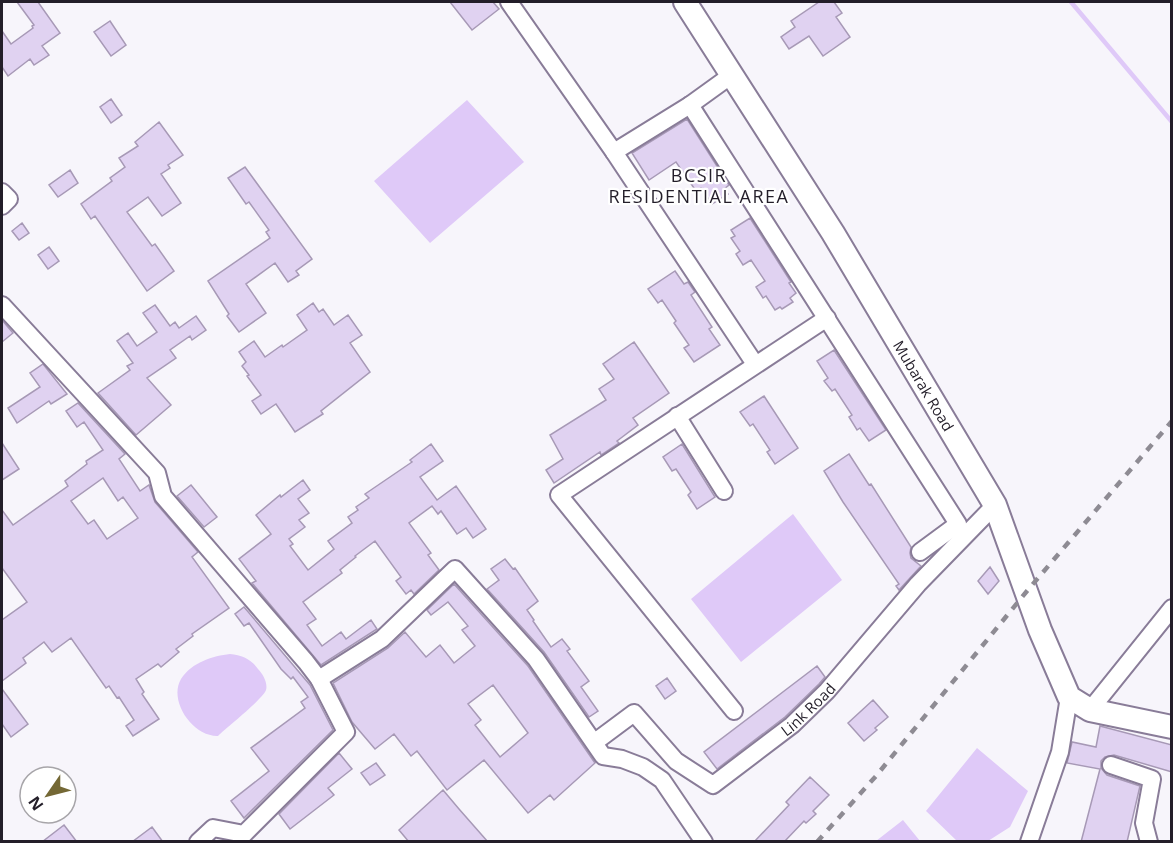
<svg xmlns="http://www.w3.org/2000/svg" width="1173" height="843" font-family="'Open Sans',sans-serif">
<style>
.water{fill:#dfc9f8}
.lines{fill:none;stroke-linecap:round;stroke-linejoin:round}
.stream{stroke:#dfc9f8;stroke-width:4.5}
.building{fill:#e0d2f1;stroke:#a799b6;stroke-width:1.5;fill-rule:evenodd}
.street-casing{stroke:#897c98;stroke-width:20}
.secondary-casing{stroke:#897c98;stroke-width:26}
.street{stroke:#fff;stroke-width:16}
.secondary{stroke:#fff;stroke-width:22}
.rail{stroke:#8e8b93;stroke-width:4.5;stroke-dasharray:8 8;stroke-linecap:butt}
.labels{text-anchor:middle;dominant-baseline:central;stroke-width:4.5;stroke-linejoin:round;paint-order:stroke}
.street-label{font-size:15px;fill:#231e29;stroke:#fff}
.quarter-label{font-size:18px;letter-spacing:1.5px;fill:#231e29;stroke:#fff}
</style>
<rect width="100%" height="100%" fill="#f7f5fb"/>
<path class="water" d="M467 100 524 162 430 243 374 181Z
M793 514 842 580 741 662 691 599Z
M230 654C242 655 251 659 258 669 263 674 268 683 266 690 263 699 227 727 218 736 193 737 168 701 181 679 192 662 213 656 230 654Z
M977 748 1028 791 1010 827 988 841H957L926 811Z
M903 820 920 841H876Z"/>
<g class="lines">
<path class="stream" d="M1071 2 1172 122"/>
</g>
<path class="building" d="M17 2H38L60 33 42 46 49 55 34 65 30 59 8 76 2 67V31L11 44 33 28 32 26 34 25Z
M450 2H493L499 9 472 30Z
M819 2H834L842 13 836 17 850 37 823 56 809 36 789 49 781 37 795 27 791 21Z
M110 21 126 45 111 56 94 32Z
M111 99 122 115 111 123 100 107Z
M687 119 729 185 724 189 728 194 712 204 701 188 696 191 676 162 649 180 632 153Z
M159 122 183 155 168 165 170 168 161 174 181 203 162 216 148 197 127 212 152 246 155 244 174 271 147 291 95 216 91 219 81 204 112 181 110 178 125 167 119 158 138 146 135 142Z
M245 167 312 259 296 271 299 275 288 282 275 263 246 284 266 313 239 332 227 316 229 314 208 281 270 238 266 232 269 230 249 202 246 204 228 178Z
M70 170 78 183 58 197 49 185Z
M750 218 791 282 789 283 796 293 790 298 793 302 782 309 780 307 775 310 766 296 763 298 756 287 765 281 751 260 743 265 736 254 740 251 731 238 735 236 731 230Z
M22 223 29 233 19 240 12 231Z
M49 247 59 261 48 269 38 255Z
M675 271 684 284 688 282 695 292 691 295 712 327 709 329 720 345 694 362 684 348 689 345 674 323 676 321 662 300 658 303 648 289Z
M313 303 319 312 323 309 334 325 348 315 362 335 350 343 370 372 321 411 323 414 295 432 276 404 261 414 252 401 261 395 247 376 249 375 242 366 246 362 239 352 254 341 265 357 282 345 283 347 307 330 297 315Z
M155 305 170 326 175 322 179 328 196 316 206 330 192 340 190 336 170 350 176 358 147 378 171 405 136 435 98 393 130 370 127 366 133 363 117 341 128 333 137 346 157 332 143 313Z
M2 320 13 333 2 342Z
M634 342 669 393 633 418 638 425 617 441 619 443 601 455 600 452 554 483 546 470 563 459 550 435 606 400 599 389 614 379 603 364Z
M834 350 886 430 869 441 860 428 857 430 849 417 852 415 835 389 832 391 824 381 828 378 817 361Z
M43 364 67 394 51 404 49 401 17 423 8 408 40 387 30 373Z
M764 396 798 448 775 464 767 452 770 450 753 424 750 426 740 412Z
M78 403 125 454 119 459 140 491 149 485 155 502 198 552 192 557 229 608 192 634 193 636 176 649 179 652 161 667 158 664 136 679 144 692 142 694 159 719 133 736 126 726 134 720 119 697 117 698 109 686 106 688 71 638 52 652 44 642 23 658 26 663 2 681V620L27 602 2 568V510L13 525 68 486 65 481 87 464 86 461 103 450 84 422 77 427 66 411ZM103 478 118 501 123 497 138 518 107 539 94 520 88 524 71 501Z
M2 443 19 469 2 480Z
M431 444 443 461 420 477 437 500 456 486 486 529 473 538 466 528 457 534 441 511 438 514 432 506 409 523 431 553 428 555 439 570 414 594 411 590 406 594 396 581 401 577 375 541 355 556 356 557 340 570 342 573 303 602 316 619 307 625 322 646 341 632 346 639 371 620 377 629 321 665 252 583 256 581 239 559 271 534 256 515 280 495 281 497 303 480 310 490 298 499 309 513 299 520 305 527 289 539 293 544 290 546 308 570 334 549 328 541 352 523 348 517 358 510 356 507 369 498 365 494 412 462 410 460Z
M682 444 715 497 697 509 688 495 691 492 676 469 672 471 663 457Z
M849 454 869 485 871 484 911 547 910 553 911 558 921 566 899 590 896 586 899 584 843 502 824 471Z
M191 485 217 517 204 527 177 496Z
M505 559 513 569 515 568 538 601 527 610 534 620 533 621 551 647 562 639 570 649 567 651 589 681 581 687 598 711 589 717 544 652 487 589 499 580 491 569Z
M990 567 999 581 988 594 978 581Z
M454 584 528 666 595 763 554 800 550 795 528 813 484 760 447 790 417 751 411 756 394 734 375 749 352 722 333 683 388 648 405 632 426 657 440 645 454 663 475 646 462 630 468 626 448 602 431 615 427 610ZM493 685 528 733 500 757 475 725 481 720 468 704Z
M244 607 310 685 333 730 244 818 231 801 269 771 251 748 305 708 301 702 308 697 293 677 291 679 281 669 249 623 244 626 235 614Z
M817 666 825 677 819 684 785 717 717 769 704 752Z
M667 678 676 691 665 699 656 686Z
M2 689 28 724 11 737 2 724Z
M873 700 888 717 875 728 877 730 864 741 848 723Z
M1100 726 1172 745V772L1114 755 1105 757 1101 761V768L1107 775 1140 786 1127 842H1081L1100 769 1067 763 1072 742 1096 747Z
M339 753 352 769 328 788 334 795 290 829 279 814Z
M376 763 385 775 370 785 361 773Z
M810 777 829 795 813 811 816 814 806 823 804 821 784 842H754L789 805 786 802Z
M443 790 459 809 488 842H409L399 830Z
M64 825 77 842H42Z
M152 827 163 842H132Z"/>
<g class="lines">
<defs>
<g id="street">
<path d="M509 2 614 152 755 364"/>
<path d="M690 105 958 524 920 552"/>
<path d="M614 152 690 105 733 74"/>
<path d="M2 192 9 199 2 206"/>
<path d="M2 305 157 473 163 496 306 662 319 679 346 732 244 834 213 828 198 842"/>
<path d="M677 416 724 491"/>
<path d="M319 679 382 639 455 569 536 659 603 756 622 759 643 767 662 780 704 842"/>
<path d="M1090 710 1172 608"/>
<path d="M734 711 559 495 827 318"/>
<path id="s1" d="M595 742 634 713 676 761 713 785 792 725 827 691 918 584 995 505"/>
<path d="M1111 765 1152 779 1144 823 1149 842"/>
<path d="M1029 842 1060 752 1069 697"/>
</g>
<g id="secondary">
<path id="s2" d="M685 2 833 233 995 505 1040 630 1069 697 1090 710 1172 727"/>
</g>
</defs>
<use href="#street" class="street-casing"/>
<use href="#secondary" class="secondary-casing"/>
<use href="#street" class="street"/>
<use href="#secondary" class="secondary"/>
<path class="rail" d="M817 842 876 776 1027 591 1172 421"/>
</g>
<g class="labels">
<g class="street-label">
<text stroke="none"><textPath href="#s2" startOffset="452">Mubarak Road</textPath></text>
<text stroke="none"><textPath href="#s1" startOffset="278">Link Road</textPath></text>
</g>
<g class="quarter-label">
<text x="699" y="175">BCSIR<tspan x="699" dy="21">RESIDENTIAL AREA</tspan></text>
</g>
</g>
<rect width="1173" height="843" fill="none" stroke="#231e29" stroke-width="6"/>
<g transform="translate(48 795) rotate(235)"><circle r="28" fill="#ffffff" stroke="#a7a5a9" stroke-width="1.5"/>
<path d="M0-4.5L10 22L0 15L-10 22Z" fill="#746835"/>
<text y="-9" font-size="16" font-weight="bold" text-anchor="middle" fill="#231e29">N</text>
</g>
</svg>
